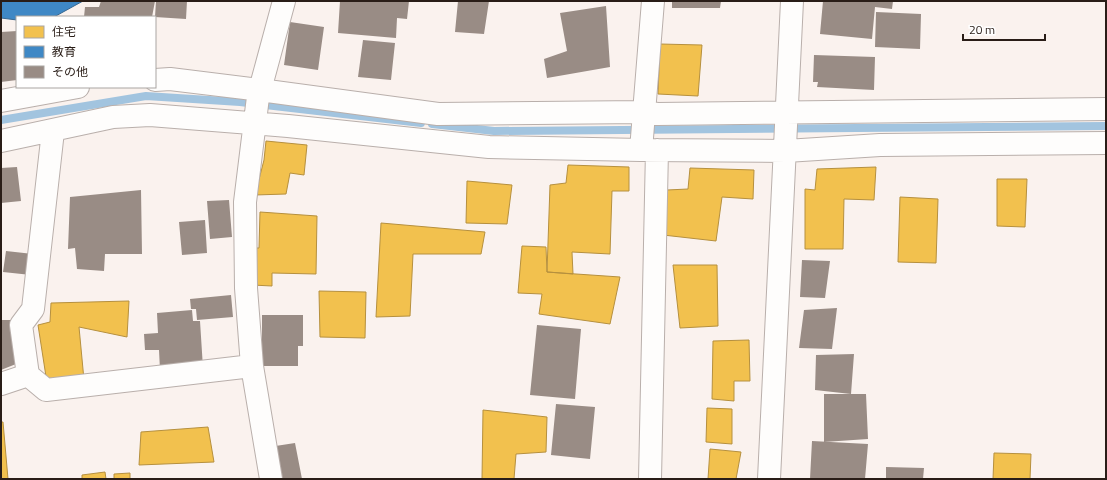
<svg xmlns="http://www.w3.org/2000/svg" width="1107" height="480" font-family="'Titillium Web','Noto Sans JP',sans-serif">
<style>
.homes{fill:#f2c14e;stroke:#b6903e}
.schools{fill:#3f88c5;stroke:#386891}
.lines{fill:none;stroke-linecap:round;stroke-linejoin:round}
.stream{stroke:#a2c4df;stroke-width:8}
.building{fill:#998c85}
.minor-casing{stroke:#b9afab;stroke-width:24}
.minor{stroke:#fefdfc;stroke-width:22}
</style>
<rect width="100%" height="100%" fill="#faf2ee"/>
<path class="homes" d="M660 44 702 45 698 96 658 94Z
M266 141 307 145 304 175 290 173 286 194 255 195 264 160Z
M568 165 629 167V191H612L610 254 572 252 573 274 547 272 550 185 566 183Z
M876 167 874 200 844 199 843 249H805V189L815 190 817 169Z
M690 168 754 170 753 199 722 197 716 241 663 235 667 190 688 189Z
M997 179H1027L1025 227 997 226Z
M467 181 512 185 507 224 466 223Z
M900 197 938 199 936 263 898 262Z
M260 212 317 216 316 274 272 273V286L252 285 253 248H259Z
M381 223 485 232 481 254H413L410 316 376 317Z
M522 246 546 247 547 272 620 277 610 324 539 314 542 294 518 293Z
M673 265H717L718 326 680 328Z
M319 291 366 292 365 338 320 337Z
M129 301 127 337 79 327 84 380 47 383 38 325 50 322 51 303Z
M749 340 750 381H734V401L712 399 713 341Z
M707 408 732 409V444L706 442Z
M483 410 547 417 546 452 516 454 514 479H482Z
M1 422H3L8 479H1Z
M208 427 214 462 139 465 141 432Z
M710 449 741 452 736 479H708Z
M994 453 1031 454 1030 479H993Z
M105 472 106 479H82V475Z
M130 473V479H114V474Z"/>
<path class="schools" d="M1 1H83L54 17H17V20L1 18Z"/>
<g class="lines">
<path class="stream" d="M1 120 146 96 240 102 421 123
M432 124 494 131 1106 126"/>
</g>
<path class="building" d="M101 1H155L152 17H84L85 7H99Z
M156 1H187L186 19 155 17Z
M340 1H409L407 19 397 18 396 38 338 33Z
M458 1H489L484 34 455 32Z
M672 1H721L720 8H672Z
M823 1H893L892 9 875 7 872 39 820 34Z
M606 6 610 67 547 78 544 59 567 51 560 13Z
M876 12 921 14 920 49 875 47Z
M290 22 324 27 318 70 284 65Z
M17 31V80L1 82V32Z
M363 40 395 43 391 80 358 77Z
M814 55 875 57 874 90 817 87 818 82H813Z
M17 167 21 201 1 203V168Z
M141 190 142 254H105L104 271 77 269 75 248 68 249 70 197Z
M229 200 232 237 210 239 207 201Z
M205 220 207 253 182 255 179 222Z
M6 251 33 254 31 275 3 272Z
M802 260 830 261 825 298 800 297Z
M231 295 233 317 197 320 196 309H191L190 299Z
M837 308 832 349 799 348 804 310Z
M192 310 193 321H200L203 368 160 370 159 350H145L144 334 158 333 157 313Z
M262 315H303V346H298V366H262Z
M1 320H12L16 364 1 370Z
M537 325 581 329 575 399 530 395Z
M854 354 851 394H866L868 439 824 442V394H851L815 390 816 355Z
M556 404 595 407 590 459 551 455Z
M812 441 868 444 865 479H810Z
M295 443 302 479H275L269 447Z
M886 467 924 468 923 479H886Z"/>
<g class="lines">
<defs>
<path id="minor" d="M155 80 170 79 260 90 438 114 643 112 657 114 1106 109
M1 101 78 87
M1 141 113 117 150 115 288 126 489 147 641 150 786 151 880 145 1106 143
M641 150 653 1
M28 375 46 390 252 366
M1 384 28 375 21 325 33 309 53 131
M271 479 252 366 246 288 245 202 258 97 284 1
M650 479 657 150
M769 479 792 1"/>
</defs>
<use href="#minor" class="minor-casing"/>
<use href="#minor" class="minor"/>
</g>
<rect width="1107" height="480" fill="none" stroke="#291d17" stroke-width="4"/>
<rect x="16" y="16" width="140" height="72" fill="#ffffff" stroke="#a9a5a2"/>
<rect x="24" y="26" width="20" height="12" fill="#f2c14e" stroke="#a9a5a2"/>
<text x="52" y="36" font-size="12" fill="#291d17">住宅</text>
<rect x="24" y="46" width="20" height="12" fill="#3f88c5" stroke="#a9a5a2"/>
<text x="52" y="56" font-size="12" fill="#291d17">教育</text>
<rect x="24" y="66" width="20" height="12" fill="#998c85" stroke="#a9a5a2"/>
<text x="52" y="76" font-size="12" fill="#291d17">その他</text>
<path d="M963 34v6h82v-6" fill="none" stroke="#291d17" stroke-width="2"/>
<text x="969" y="34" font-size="12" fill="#291d17" stroke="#ffffff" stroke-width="3" paint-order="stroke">20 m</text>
</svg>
